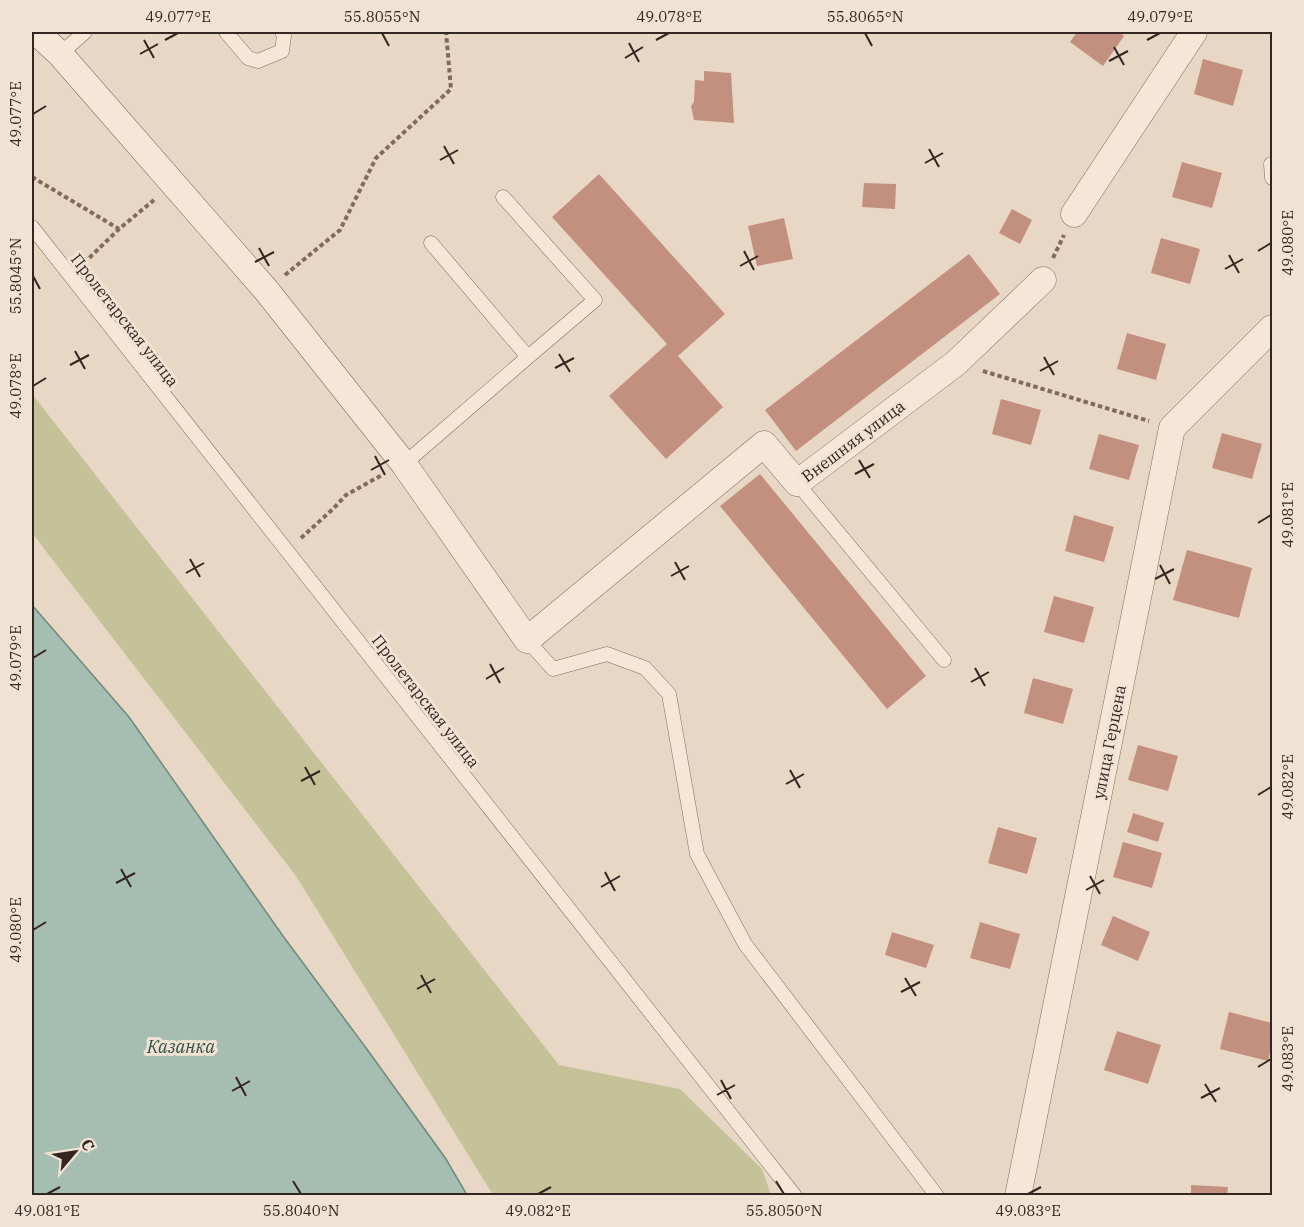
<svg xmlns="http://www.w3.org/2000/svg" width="1304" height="1227" font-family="'IBM Plex Serif',serif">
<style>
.green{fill:#c5c29a}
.water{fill:#a6bdb2;stroke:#6e8a7e;stroke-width:1.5}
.building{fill:#c38f7f}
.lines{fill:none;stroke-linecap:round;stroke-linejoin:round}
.service-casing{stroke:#826a5d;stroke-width:15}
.minor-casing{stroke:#826a5d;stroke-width:27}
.path{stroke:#826a5d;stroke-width:4;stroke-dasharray:4.5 3;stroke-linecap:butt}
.service{stroke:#f5e6d7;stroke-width:14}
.minor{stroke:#f5e6d7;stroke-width:26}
.ticks{fill:none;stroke:#33251f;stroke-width:2}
.labels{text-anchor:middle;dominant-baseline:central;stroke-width:6;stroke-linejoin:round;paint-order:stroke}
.street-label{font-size:16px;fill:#33251f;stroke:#f1e3d4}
.water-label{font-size:18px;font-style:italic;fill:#305249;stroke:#f1e3d4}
.neatline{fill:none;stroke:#33251f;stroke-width:2}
.ticks-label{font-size:15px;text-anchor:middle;fill:#33251f}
</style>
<rect width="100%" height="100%" fill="#e9d7c5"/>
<path class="green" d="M32 394 559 1065 680 1089 762 1169 771 1195H493L296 876 32 533Z"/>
<path class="water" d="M32 605 129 717 283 936 369 1052 446 1159 467 1195H32Z"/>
<path class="building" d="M1077 32H1119L1124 36 1103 66 1070 42Z
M1203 59 1243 70 1233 106 1194 94Z
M704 71 731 73 734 123 694 120 691 106 694 102 695 80 704 81Z
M1182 162 1222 173 1212 208 1172 197Z
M599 174 725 314 678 356 723 407 666 459 609 396 667 344 552 217Z
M864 183 896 184 895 209 862 207Z
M1012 209 1032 220 1020 244 999 233Z
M784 218 793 259 757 266 748 226Z
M1161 238 1200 249 1190 284 1151 273Z
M969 254 1000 294 796 451 765 410Z
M1127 333 1166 344 1156 380 1117 369Z
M1001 399 1041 410 1031 445 992 434Z
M1222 433 1262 444 1252 479 1212 468Z
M1099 434 1139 445 1129 480 1089 469Z
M760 474 926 676 887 709 720 506Z
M1074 515 1114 527 1104 562 1065 551Z
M1187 550 1252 568 1239 618 1173 600Z
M1054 596 1094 607 1084 643 1044 632Z
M1033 678 1073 689 1063 724 1024 713Z
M1138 745 1178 756 1168 791 1128 780Z
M1133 813 1164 823 1158 842 1127 832Z
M998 827 1037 838 1027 874 988 863Z
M1123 842 1162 853 1152 888 1113 877Z
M1113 916 1150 932 1138 961 1101 945Z
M980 922 1020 934 1010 969 970 958Z
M892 932 934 945 926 968 885 955Z
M1229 1012 1272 1023V1043L1268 1061 1220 1049Z
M1117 1031 1161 1045 1148 1084 1104 1070Z
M1191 1185 1228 1187 1227 1196H1191Z"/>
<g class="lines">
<defs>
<path id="service" d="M226 32 248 58 258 61 282 51 284 36 282 32
M60 54 85 32
M1271 164 1272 178
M503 197 595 300 528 357
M32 227 795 1196
M404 464 528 357 431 243
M797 483 944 660
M527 640 553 669 607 654 645 668 669 694 697 854 745 944 937 1196"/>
<path id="minor" d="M36 32 60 54 266 290 404 464 527 640 764 444 797 483 956 363 1043 280
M1074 214 1194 32
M1018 1196 1172 428 1272 328"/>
</defs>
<use href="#service" class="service-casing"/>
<use href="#minor" class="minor-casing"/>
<path class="path" d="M32 177 119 229
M1053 258 1064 235
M84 263 119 229 154 200
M285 275 340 230 376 158 451 89 446 32
M983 371 1149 421
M301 538 333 509 346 495 382 475"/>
<use href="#service" class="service"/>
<use href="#minor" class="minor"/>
</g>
<path class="ticks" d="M382 33 389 46M865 33 872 46M144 40 154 58M165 40 178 33M656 40 669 33M1147 40 1160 33M629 43 639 62M1114 47 1124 65M140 54 158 44M625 58 643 47M1109 61 1128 51M33 114 46 106M444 146 454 164M929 149 939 167M440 160 458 150M925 163 943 153M259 248 269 266M744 251 754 270M1258 251 1271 243M1229 255 1239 273M255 262 274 252M740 266 758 256M1225 269 1243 259M33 276 40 289M75 351 85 369M559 354 570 372M1044 357 1054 375M70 365 89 355M555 368 574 358M1040 371 1058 361M33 386 46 378M375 456 385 475M859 460 870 478M371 470 389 460M855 474 874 464M1258 523 1271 515M190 559 200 577M675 562 685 580M1160 565 1170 584M186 573 204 563M671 576 689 566M1155 579 1174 569M33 658 46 650M490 664 500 683M975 668 985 686M486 679 504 668M971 682 989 672M305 767 315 785M790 770 800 788M301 781 320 771M786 784 804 774M1258 795 1271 787M121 869 131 887M605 872 615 891M1090 876 1100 894M116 883 135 873M601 887 620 876M1086 890 1104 880M33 930 46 922M421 975 431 993M905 978 916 996M417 989 435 979M901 992 920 982M1258 1067 1271 1059M236 1077 246 1096M721 1080 731 1099M1205 1084 1216 1102M232 1091 250 1081M717 1095 735 1085M1201 1098 1220 1088M293 1181 301 1194M776 1181 784 1194M47 1194 60 1187M538 1194 551 1187M1028 1194 1041 1187"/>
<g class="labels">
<g class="street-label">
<text transform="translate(125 320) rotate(52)">Пролетарская улица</text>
<text transform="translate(853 441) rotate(-37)">Внешняя улица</text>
<text transform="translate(426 701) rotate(52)">Пролетарская улица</text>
<text transform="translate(1109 742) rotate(-79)">улица Герцена</text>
</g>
<g class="water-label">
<text x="181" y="1046">Казанка</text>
</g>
</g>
<rect width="1304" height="1227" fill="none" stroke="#f1e3d4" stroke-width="66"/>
<g transform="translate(75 1152) rotate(61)" stroke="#f1e3d4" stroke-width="4.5" paint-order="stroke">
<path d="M0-4.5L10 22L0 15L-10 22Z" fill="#33251f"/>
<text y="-9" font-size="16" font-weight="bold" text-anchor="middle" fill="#33251f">С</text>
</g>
<rect x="33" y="33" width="1238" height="1161" class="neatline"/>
<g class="ticks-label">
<text x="178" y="22">49.077°E</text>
<text x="382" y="22">55.8055°N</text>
<text x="669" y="22">49.078°E</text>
<text x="865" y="22">55.8065°N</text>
<text x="1160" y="22">49.079°E</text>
<text transform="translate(16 114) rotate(-90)" y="5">49.077°E</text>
<text transform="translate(1288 243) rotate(-90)" y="5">49.080°E</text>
<text transform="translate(16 276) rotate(-90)" y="5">55.8045°N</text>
<text transform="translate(16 386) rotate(-90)" y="5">49.078°E</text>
<text transform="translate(1288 515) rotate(-90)" y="5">49.081°E</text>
<text transform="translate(16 658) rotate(-90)" y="5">49.079°E</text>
<text transform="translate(1288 787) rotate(-90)" y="5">49.082°E</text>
<text transform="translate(16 930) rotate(-90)" y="5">49.080°E</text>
<text transform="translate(1288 1059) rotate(-90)" y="5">49.083°E</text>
<text x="47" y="1216">49.081°E</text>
<text x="301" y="1216">55.8040°N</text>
<text x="538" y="1216">49.082°E</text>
<text x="784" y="1216">55.8050°N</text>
<text x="1028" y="1216">49.083°E</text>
</g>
</svg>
